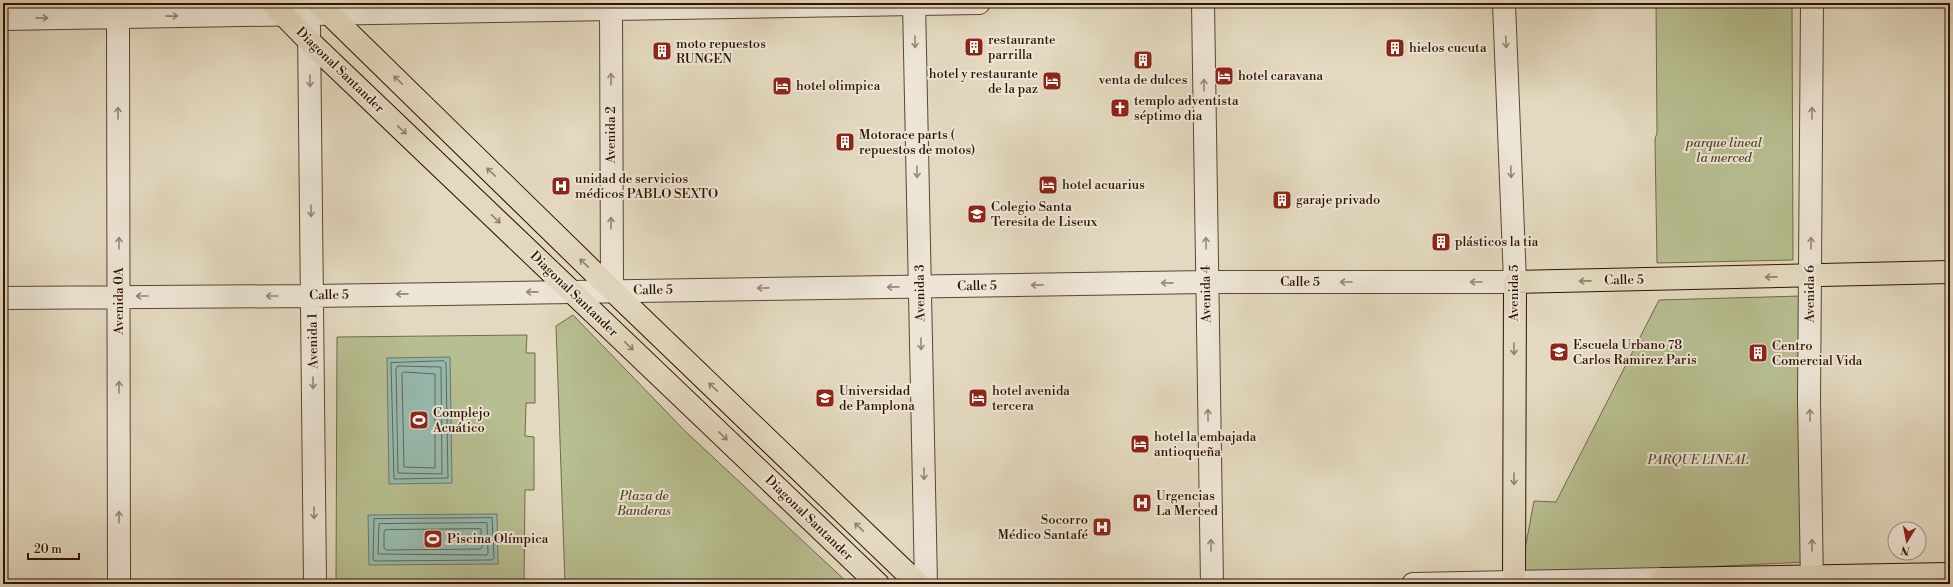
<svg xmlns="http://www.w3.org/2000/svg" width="1953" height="587" font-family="'Libre Bodoni',serif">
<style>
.green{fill:#b7be90;stroke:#746849}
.water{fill:#96baad;stroke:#6d7769}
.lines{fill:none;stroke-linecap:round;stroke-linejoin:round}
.shore{stroke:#636658;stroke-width:1}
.minor-casing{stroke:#5d4432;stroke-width:24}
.major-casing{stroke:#301202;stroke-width:24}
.minor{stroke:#ede6d6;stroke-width:22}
.major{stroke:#e3d9c0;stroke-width:22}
.oneway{stroke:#988777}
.oneway2{stroke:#927f6a}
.labels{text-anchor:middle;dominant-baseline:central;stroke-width:4;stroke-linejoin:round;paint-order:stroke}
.poi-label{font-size:13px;fill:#301202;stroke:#ede6d6;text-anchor:start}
.street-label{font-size:13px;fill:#301202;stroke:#ede6d6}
.park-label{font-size:13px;font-style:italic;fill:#58462d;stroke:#ede6d6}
</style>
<rect width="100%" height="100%" fill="#e3d9c0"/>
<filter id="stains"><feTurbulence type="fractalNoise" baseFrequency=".005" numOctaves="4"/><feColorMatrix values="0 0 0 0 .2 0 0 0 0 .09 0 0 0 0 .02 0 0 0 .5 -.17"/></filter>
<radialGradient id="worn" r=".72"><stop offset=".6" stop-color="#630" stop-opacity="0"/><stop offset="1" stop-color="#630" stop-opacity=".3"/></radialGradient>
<path class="green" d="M1656 3H1792L1793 260 1657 263 1655 139 1657 133Z
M1802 296 1806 562 1520 576 1534 501 1556 502 1659 300Z
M573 315 686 432 849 584H565L556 326Z
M527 335 526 353H535V403H526L525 436 534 437V490H525L524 584H336L337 337Z"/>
<path class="water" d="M450 357 452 483 389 484 387 358Z
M497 514 498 564 369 565 368 515Z"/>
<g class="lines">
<path class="shore" d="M444 361 446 363 448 478 394 479 391 363Z
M398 366 441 367 442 474 398 473 396 369Z
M404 372 435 374V468L404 467 402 374Z
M492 518 494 558 492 560 375 561 373 560 374 519Z
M487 523 488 553 487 555 378 554 379 524Z
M481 529 482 547 481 549 386 550 384 548V532L385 530Z"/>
<defs>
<path id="minor" d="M611 3 612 290
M914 3 926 584
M1203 3 1212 584
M118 17 119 584
M3 19 979 3
M309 27 315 584
M3 298 312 296 1206 282H1515L1504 3
M1413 584 1664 579
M1812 584 1809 402 1812 3"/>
<path id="major" d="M272 3 310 42 878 584
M318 3 612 290 918 584
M1514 584 1515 282 1950 272
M1660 584 1664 579 1950 574"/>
</defs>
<use href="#minor" class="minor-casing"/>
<use href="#major" class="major-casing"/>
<use href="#minor" class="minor"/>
<use href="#major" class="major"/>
</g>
<defs><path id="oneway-shaft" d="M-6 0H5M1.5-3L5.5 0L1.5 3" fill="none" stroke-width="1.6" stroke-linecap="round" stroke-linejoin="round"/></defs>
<g class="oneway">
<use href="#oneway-shaft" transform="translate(172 16) rotate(-1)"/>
<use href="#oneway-shaft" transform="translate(42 18) rotate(-1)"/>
<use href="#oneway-shaft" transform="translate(915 42) rotate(89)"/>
<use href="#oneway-shaft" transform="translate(1506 42) rotate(87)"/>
<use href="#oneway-shaft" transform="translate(611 79) rotate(-90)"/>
<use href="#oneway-shaft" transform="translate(310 81) rotate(89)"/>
<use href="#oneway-shaft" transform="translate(1204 85) rotate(-91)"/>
<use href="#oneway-shaft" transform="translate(118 113) rotate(-90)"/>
<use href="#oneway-shaft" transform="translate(1812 113) rotate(-90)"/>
<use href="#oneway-shaft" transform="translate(917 172) rotate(89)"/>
<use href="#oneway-shaft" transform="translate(1511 172) rotate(88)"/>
<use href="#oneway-shaft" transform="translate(311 211) rotate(89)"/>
<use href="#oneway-shaft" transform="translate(611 223) rotate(-90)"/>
<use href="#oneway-shaft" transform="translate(119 243) rotate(-90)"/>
<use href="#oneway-shaft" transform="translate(1206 243) rotate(-91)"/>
<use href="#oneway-shaft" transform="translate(1811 243) rotate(-90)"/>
<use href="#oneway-shaft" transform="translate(1346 282) rotate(-180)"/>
<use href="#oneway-shaft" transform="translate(1476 282) rotate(-180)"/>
<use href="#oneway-shaft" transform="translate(1167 283) rotate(179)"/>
<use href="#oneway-shaft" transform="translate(1037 285) rotate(179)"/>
<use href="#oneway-shaft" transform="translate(893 287) rotate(179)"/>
<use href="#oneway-shaft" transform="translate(763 288) rotate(179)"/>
<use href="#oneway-shaft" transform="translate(532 292) rotate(179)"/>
<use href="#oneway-shaft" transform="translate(402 294) rotate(179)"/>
<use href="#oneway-shaft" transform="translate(142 296) rotate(180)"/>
<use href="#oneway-shaft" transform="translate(272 296) rotate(180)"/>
<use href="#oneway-shaft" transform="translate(921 344) rotate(89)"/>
<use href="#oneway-shaft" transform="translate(313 383) rotate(89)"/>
<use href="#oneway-shaft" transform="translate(119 387) rotate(-90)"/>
<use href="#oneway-shaft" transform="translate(1208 415) rotate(-91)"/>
<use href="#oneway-shaft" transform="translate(1810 415) rotate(-91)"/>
<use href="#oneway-shaft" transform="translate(924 474) rotate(89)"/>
<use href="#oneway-shaft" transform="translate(314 513) rotate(89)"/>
<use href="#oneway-shaft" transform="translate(119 517) rotate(-90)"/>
<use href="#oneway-shaft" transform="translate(1211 545) rotate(-91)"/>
<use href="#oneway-shaft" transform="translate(1812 545) rotate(-91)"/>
</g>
<g class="oneway2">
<use href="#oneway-shaft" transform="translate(398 80) rotate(-136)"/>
<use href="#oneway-shaft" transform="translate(402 130) rotate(44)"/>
<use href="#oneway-shaft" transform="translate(491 172) rotate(-136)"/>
<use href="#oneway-shaft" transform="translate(496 219) rotate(44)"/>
<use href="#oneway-shaft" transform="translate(584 263) rotate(-136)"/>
<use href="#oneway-shaft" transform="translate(1771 277) rotate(179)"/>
<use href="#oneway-shaft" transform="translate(1585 281) rotate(179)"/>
<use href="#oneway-shaft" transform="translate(629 346) rotate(44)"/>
<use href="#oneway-shaft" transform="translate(1514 349) rotate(90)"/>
<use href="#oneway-shaft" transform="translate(713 387) rotate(-136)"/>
<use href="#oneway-shaft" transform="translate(723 436) rotate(44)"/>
<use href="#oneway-shaft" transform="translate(1514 479) rotate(90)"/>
<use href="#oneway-shaft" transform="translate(859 527) rotate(-136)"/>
</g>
<defs>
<symbol id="building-square" viewBox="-11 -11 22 22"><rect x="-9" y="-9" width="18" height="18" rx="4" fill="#8f2418" stroke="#ede6d6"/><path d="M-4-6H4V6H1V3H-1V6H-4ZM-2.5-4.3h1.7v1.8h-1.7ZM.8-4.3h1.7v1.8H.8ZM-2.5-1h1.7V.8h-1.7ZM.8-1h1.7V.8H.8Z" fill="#fff"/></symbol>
<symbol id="hotel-square" viewBox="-11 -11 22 22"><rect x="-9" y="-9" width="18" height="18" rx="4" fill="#8f2418" stroke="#ede6d6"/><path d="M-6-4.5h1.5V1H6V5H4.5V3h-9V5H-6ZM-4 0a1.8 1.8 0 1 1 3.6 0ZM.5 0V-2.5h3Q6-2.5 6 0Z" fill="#fff"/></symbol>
<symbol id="church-square" viewBox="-11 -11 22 22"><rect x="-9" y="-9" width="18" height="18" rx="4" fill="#8f2418" stroke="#ede6d6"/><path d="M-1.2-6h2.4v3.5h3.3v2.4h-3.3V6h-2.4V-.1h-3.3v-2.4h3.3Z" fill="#fff"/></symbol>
<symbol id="hospital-square" viewBox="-11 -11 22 22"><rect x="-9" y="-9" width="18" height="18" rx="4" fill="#8f2418" stroke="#ede6d6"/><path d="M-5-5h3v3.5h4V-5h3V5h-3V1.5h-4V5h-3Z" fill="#fff"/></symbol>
<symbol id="school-square" viewBox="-11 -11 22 22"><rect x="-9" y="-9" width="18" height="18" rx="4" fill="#8f2418" stroke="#ede6d6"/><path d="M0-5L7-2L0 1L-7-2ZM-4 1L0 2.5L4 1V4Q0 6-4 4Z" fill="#fff"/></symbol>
<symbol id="university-square" viewBox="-11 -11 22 22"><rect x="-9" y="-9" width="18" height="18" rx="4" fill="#8f2418" stroke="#ede6d6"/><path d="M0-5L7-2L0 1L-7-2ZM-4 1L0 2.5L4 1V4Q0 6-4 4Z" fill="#fff"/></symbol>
<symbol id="stadium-square" viewBox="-11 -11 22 22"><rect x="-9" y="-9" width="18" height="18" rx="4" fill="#8f2418" stroke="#ede6d6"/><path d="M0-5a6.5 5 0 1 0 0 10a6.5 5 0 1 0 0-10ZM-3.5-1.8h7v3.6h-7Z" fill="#fff"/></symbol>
</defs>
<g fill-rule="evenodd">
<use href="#building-square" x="963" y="36" width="22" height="22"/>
<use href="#building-square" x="1384" y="37" width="22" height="22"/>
<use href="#building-square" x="651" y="40" width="22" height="22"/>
<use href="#building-square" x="1132" y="49" width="22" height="22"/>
<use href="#hotel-square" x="1213" y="65" width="22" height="22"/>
<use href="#hotel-square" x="1041" y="70" width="22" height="22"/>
<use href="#hotel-square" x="771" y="75" width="22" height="22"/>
<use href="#church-square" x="1109" y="97" width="22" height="22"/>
<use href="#building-square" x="834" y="131" width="22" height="22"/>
<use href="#hotel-square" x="1037" y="174" width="22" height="22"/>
<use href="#hospital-square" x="550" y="175" width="22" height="22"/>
<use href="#building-square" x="1271" y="189" width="22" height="22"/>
<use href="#school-square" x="966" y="203" width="22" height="22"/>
<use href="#building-square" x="1430" y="231" width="22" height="22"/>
<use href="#school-square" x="1548" y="341" width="22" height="22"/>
<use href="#building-square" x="1747" y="342" width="22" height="22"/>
<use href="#university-square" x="814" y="387" width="22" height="22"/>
<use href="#hotel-square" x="967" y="387" width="22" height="22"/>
<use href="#stadium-square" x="408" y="409" width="22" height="22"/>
<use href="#hotel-square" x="1129" y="433" width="22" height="22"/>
<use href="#hospital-square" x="1131" y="492" width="22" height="22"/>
<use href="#hospital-square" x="1091" y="516" width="22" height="22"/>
<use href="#stadium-square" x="422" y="528" width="22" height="22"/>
</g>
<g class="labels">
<g class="poi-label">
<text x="988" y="40">restaurante<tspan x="988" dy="15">parrilla</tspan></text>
<text x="676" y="44">moto repuestos<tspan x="676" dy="15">RUNGEN</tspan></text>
<text x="1409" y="48">hielos cucuta</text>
<text x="1038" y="74" text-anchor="end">hotel y restaurante<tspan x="1038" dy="15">de la paz</tspan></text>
<text x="1238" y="76">hotel caravana</text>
<text x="1143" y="80" text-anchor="middle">venta de dulces</text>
<text x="796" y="86">hotel olimpica</text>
<text x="1134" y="101">templo adventista<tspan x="1134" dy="15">séptimo dia</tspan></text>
<text x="859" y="135">Motorace parts (<tspan x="859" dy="15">repuestos de motos)</tspan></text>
<text x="575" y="179">unidad de servicios<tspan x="575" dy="15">médicos PABLO SEXTO</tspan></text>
<text x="1062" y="185">hotel acuarius</text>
<text x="1296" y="200">garaje privado</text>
<text x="991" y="207">Colegio Santa<tspan x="991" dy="15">Teresita de Liseux</tspan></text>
<text x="1455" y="242">plásticos la tia</text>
<text x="1573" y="345">Escuela Urbano 78<tspan x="1573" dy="15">Carlos Ramirez Paris</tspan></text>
<text x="1772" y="346">Centro<tspan x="1772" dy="15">Comercial Vida</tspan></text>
<text x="839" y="391">Universidad<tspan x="839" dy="15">de Pamplona</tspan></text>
<text x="992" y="391">hotel avenida<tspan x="992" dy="15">tercera</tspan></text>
<text x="433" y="413">Complejo<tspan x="433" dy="15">Acuático</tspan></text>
<text x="1154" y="437">hotel la embajada<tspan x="1154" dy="15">antioqueña</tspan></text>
<text x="1156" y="496">Urgencias<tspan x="1156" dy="15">La Merced</tspan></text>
<text x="1088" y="520" text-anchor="end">Socorro<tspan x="1088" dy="15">Médico Santafé</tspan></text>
<text x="447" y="539">Piscina Olímpica</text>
</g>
<g class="street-label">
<text transform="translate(340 70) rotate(44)">Diagonal Santander</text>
<text transform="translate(611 135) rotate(-90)">Avenida 2</text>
<text transform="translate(1624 280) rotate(-1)">Calle 5</text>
<text x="1300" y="282">Calle 5</text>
<text transform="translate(977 286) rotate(-1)">Calle 5</text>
<text transform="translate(653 290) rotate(-1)">Calle 5</text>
<text transform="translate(920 293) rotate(-91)">Avenida 3</text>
<text transform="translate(1514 293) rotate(-90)">Avenida 5</text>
<text transform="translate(574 294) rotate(44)">Diagonal Santander</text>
<text transform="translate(1206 294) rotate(-91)">Avenida 4</text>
<text transform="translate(1810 294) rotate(-90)">Avenida 6</text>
<text transform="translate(329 295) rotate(-1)">Calle 5</text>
<text transform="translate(119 301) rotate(-90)">Avenida 0A</text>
<text transform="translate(313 341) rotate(-91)">Avenida 1</text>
<text transform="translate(809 518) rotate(44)">Diagonal Santander</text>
</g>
<g class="park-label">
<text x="1724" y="143">parque lineal<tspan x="1724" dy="15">la merced</tspan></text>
<text x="1698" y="460">PARQUE LINEAL</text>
<text x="644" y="496">Plaza de<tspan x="644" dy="15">Banderas</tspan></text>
</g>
</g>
<rect width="1953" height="587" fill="none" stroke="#e3d9c0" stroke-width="16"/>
<rect x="4" y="4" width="1945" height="579" fill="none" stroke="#301202" stroke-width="2"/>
<rect x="8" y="8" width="1937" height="571" fill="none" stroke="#301202"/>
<g transform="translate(1907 541) rotate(190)"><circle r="19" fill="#ede6d6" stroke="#a19181"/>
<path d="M0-3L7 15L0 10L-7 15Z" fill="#8f2418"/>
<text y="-6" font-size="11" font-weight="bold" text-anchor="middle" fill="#301202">N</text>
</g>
<path d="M28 553v6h51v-6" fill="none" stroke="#301202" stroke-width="2"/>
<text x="34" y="553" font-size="12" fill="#301202" stroke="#ede6d6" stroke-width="3" paint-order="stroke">20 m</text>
<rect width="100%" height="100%" filter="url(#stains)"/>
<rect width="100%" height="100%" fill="url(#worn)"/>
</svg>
